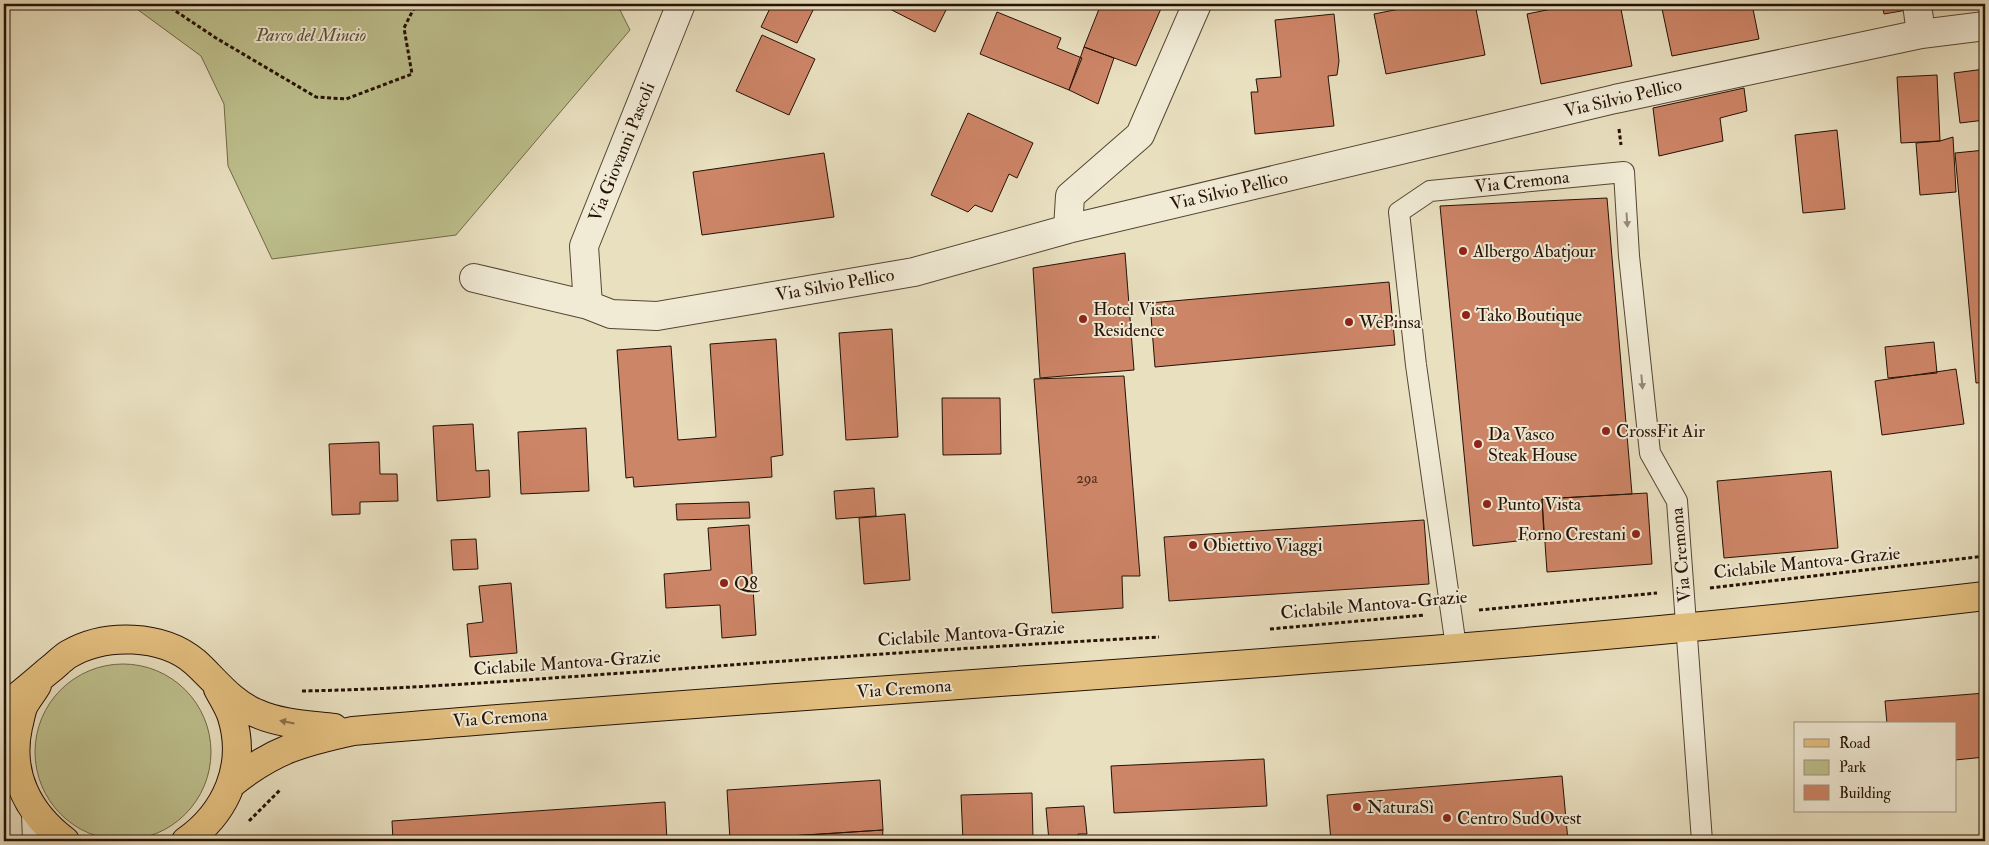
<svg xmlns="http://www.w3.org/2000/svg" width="1989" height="845" font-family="'IM FELL Double Pica',serif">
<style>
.green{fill:#bdc08d;stroke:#716849}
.building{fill:#cd8567;stroke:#251105}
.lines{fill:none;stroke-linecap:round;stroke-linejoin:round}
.service-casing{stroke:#564534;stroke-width:22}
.minor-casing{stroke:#564534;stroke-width:30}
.primary-casing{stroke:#251105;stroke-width:30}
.path{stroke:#251105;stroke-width:3;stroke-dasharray:4 2.5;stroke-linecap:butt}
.service{stroke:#f1ebd6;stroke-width:20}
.minor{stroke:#f1ebd6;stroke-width:28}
.primary{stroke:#e4c080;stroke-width:28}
.oneway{fill:#958978}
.oneway2{fill:#8e7149}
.poi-dot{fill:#8f2418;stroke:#f1ebd6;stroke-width:2}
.labels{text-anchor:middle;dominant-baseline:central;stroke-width:4;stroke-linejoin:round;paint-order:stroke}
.number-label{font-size:15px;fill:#4f2e1e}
.park-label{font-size:18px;font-style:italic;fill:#5a4e35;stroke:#f1ebd6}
.street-label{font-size:18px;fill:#251105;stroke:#f1ebd6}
.poi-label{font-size:18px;fill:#251105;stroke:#f1ebd6;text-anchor:start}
</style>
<rect width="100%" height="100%" fill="#e9e0c0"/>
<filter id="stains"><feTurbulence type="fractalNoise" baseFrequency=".004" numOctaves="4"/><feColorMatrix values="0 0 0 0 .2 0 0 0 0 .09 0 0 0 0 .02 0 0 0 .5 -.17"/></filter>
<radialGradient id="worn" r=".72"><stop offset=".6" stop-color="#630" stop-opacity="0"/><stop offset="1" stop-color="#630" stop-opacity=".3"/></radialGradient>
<path class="green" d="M130 4H617L630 30 456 235 272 259 228 166 224 104 201 56Z
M35 752a88 88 0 1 1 176 0a88 88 0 1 1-176 0Z"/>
<path class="building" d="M772 4H816L797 43 761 27Z
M880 4H949L935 32Z
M1101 4H1163L1136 66 1084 47Z
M1425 4H1475L1485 55 1386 74 1374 14Z
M1576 4H1620L1632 66 1541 84 1527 14Z
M1661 4H1752L1759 39 1672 56Z
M1882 4H1906L1907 10 1884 14Z
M997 12 1061 38 1057 48 1082 58 1069 90 980 54Z
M1334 14 1339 61 1337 75 1328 76 1334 126 1255 134 1251 92H1258L1256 79 1281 77 1275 20Z
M762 35 815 59 789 115 736 91Z
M1084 47 1114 58 1098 104 1069 90Z
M1985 69V120L1960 123 1954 73Z
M1937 75 1940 141 1901 143 1897 77Z
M1744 88 1747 111 1720 118 1723 141 1659 156 1653 108Z
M968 113 1033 143 1017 178 1009 174 992 212 975 205 968 212 931 195Z
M1837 130 1845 209 1803 213 1795 135Z
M1953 137 1956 192 1920 195 1916 143 1940 141Z
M1985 150V382L1976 383 1955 153Z
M824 153 834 217 702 235 693 172Z
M1607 198 1632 494 1542 499 1544 538 1473 546 1440 206Z
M1125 253 1134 370 1040 378 1033 268Z
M1389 282 1395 345 1155 367 1150 303Z
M892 329 898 437 846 440 839 333Z
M776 339 783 455 771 457 772 477 634 487 633 477 626 478 617 350 671 346 678 440 716 437 710 344Z
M1934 342 1937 373 1888 378 1885 347Z
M1956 369 1964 424 1882 435 1875 381Z
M1124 376 1140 576H1122L1123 608 1052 613 1034 379Z
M942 398H1000L1001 454 943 455Z
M473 424 476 471 489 470 490 497 437 501 433 426Z
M586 428 589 491 521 494 518 432Z
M379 442 380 474H397L398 501 360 502V514L332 515 329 444Z
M1831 471 1838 548 1724 558 1717 481Z
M874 488 876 516 836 519 834 491Z
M1647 493 1652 564 1547 572 1542 499Z
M749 502 750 518 677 520 676 504Z
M905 514 910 580 864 584 859 518Z
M1424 520 1429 584 1169 601 1164 537Z
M749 525 756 635 722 638 720 605 666 608 664 574 711 570 708 528Z
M476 539 478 569 453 570 451 540Z
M511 583 517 653 470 657 467 624 483 622 479 586Z
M1985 693V757L1955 760V724H1887L1885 701Z
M1264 759 1267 806 1114 813 1111 766Z
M1562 776 1568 841H1331L1327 795Z
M880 780 883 830 730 840 727 790Z
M1032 793 1033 839 963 841 961 795Z
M665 802 667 841H393L392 821Z
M1084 806 1087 834H1078L1079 841H1049L1046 808Z
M883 830 882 841H742V839Z
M1266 837 1267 841H1202Z"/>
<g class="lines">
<defs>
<path id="service" d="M1456 647 1416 365 1399 212 1430 191 1624 172 1629 256 1650 453 1677 501 1702 841"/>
<path id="minor" d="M1917 4 1921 34
M1068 229 1070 196 1140 135 1197 4
M474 278 588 305 611 314 657 316 914 272 1068 229 1615 99 1921 34 1985 26
M588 305 584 246 681 4
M36 814 37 841"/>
<path id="primary" d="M37 685C33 692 28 698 24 705 21 711 20 720 18 727 8 774 28 813 65 841
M4 707C19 696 34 683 48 671 55 666 62 658 69 654 105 633 162 634 195 662 215 680 230 702 256 713 280 724 308 725 334 728
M231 784C273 750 302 742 353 731 897 684 1443 660 1985 596
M186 841C226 813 247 766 232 717 229 707 223 698 218 689"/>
</defs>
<use href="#service" class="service-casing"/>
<use href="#minor" class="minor-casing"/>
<use href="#primary" class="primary-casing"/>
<path class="path" d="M165 4 216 38 316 97 346 99 412 74 404 28 416 4
M1619 129 1621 145
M1710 588 1985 556
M1479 610 1657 593
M1270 629 1425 615
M302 691C418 689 534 679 651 671 820 658 989 646 1159 637
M249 821 280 790"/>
<use href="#service" class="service"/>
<use href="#minor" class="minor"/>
<use href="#primary" class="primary"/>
</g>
<defs><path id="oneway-solid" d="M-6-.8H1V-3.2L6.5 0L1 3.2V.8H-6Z" transform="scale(1.25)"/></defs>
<g class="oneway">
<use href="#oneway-solid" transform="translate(1627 220) rotate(86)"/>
<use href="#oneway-solid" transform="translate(1642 382) rotate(85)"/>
</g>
<use class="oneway2" href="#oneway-solid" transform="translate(287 722) rotate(-169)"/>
<g class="poi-dot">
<circle cx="1463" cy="251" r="5"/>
<circle cx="1466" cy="315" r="5"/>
<circle cx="1083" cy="319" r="5"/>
<circle cx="1349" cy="322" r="5"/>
<circle cx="1606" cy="431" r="5"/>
<circle cx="1478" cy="444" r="5"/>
<circle cx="1487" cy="504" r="5"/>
<circle cx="1636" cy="534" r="5"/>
<circle cx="1193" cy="545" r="5"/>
<circle cx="724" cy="583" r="5"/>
<circle cx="1357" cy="807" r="5"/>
<circle cx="1447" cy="818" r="5"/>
</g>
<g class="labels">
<g class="number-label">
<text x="1087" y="478">29a</text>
</g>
<g class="park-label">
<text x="311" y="35">Parco del Mincio</text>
</g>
<g class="street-label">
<text transform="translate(1623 98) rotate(-13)">Via Silvio Pellico</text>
<text transform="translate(622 152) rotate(-68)">Via Giovanni Pascoli</text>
<text transform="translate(1522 182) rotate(-6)">Via Cremona</text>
<text transform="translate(1229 191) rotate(-13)">Via Silvio Pellico</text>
<text transform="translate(835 285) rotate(-10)">Via Silvio Pellico</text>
<text transform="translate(1681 555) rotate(-95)">Via Cremona</text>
<text transform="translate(1807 563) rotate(-6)">Ciclabile Mantova-Grazie</text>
<text transform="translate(1374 605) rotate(-5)">Ciclabile Mantova-Grazie</text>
<text transform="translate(971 634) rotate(-4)">Ciclabile Mantova-Grazie</text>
<text transform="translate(567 663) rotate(-4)">Ciclabile Mantova-Grazie</text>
<text transform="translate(904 689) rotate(-4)">Via Cremona</text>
<text transform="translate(500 718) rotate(-4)">Via Cremona</text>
</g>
<g class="poi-label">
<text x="1473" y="251">Albergo Abatjour</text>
<text x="1093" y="309">Hotel Vista<tspan x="1093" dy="21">Residence</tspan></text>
<text x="1476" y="315">Tako Boutique</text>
<text x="1359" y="322">WePinsa</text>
<text x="1616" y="431">CrossFit Air</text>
<text x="1488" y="434">Da Vasco<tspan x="1488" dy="21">Steak House</tspan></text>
<text x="1497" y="504">Punto Vista</text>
<text x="1626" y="534" text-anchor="end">Forno Crestani</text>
<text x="1203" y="545">Obiettivo Viaggi</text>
<text x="734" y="583">Q8</text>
<text x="1367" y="807">NaturaSì</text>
<text x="1457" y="818">Centro SudOvest</text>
</g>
</g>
<rect width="1989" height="845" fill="none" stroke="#e9e0c0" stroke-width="20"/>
<rect x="5" y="5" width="1979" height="835" fill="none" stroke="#251105" stroke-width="2.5"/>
<rect x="10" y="10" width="1969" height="825" fill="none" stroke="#251105"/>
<rect x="1794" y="722" width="162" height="90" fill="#f1ebd6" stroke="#9f9482"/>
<rect x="1804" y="739" width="25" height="8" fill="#e4c080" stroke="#9f9482"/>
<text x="1839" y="748" font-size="15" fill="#251105">Road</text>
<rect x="1804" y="760" width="25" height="15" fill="#bdc08d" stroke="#9f9482"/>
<text x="1839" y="772" font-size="15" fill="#251105">Park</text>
<rect x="1804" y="785" width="25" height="15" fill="#cd8567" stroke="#9f9482"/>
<text x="1839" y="798" font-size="15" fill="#251105">Building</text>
<rect width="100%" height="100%" filter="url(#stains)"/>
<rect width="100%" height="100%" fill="url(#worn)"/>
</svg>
